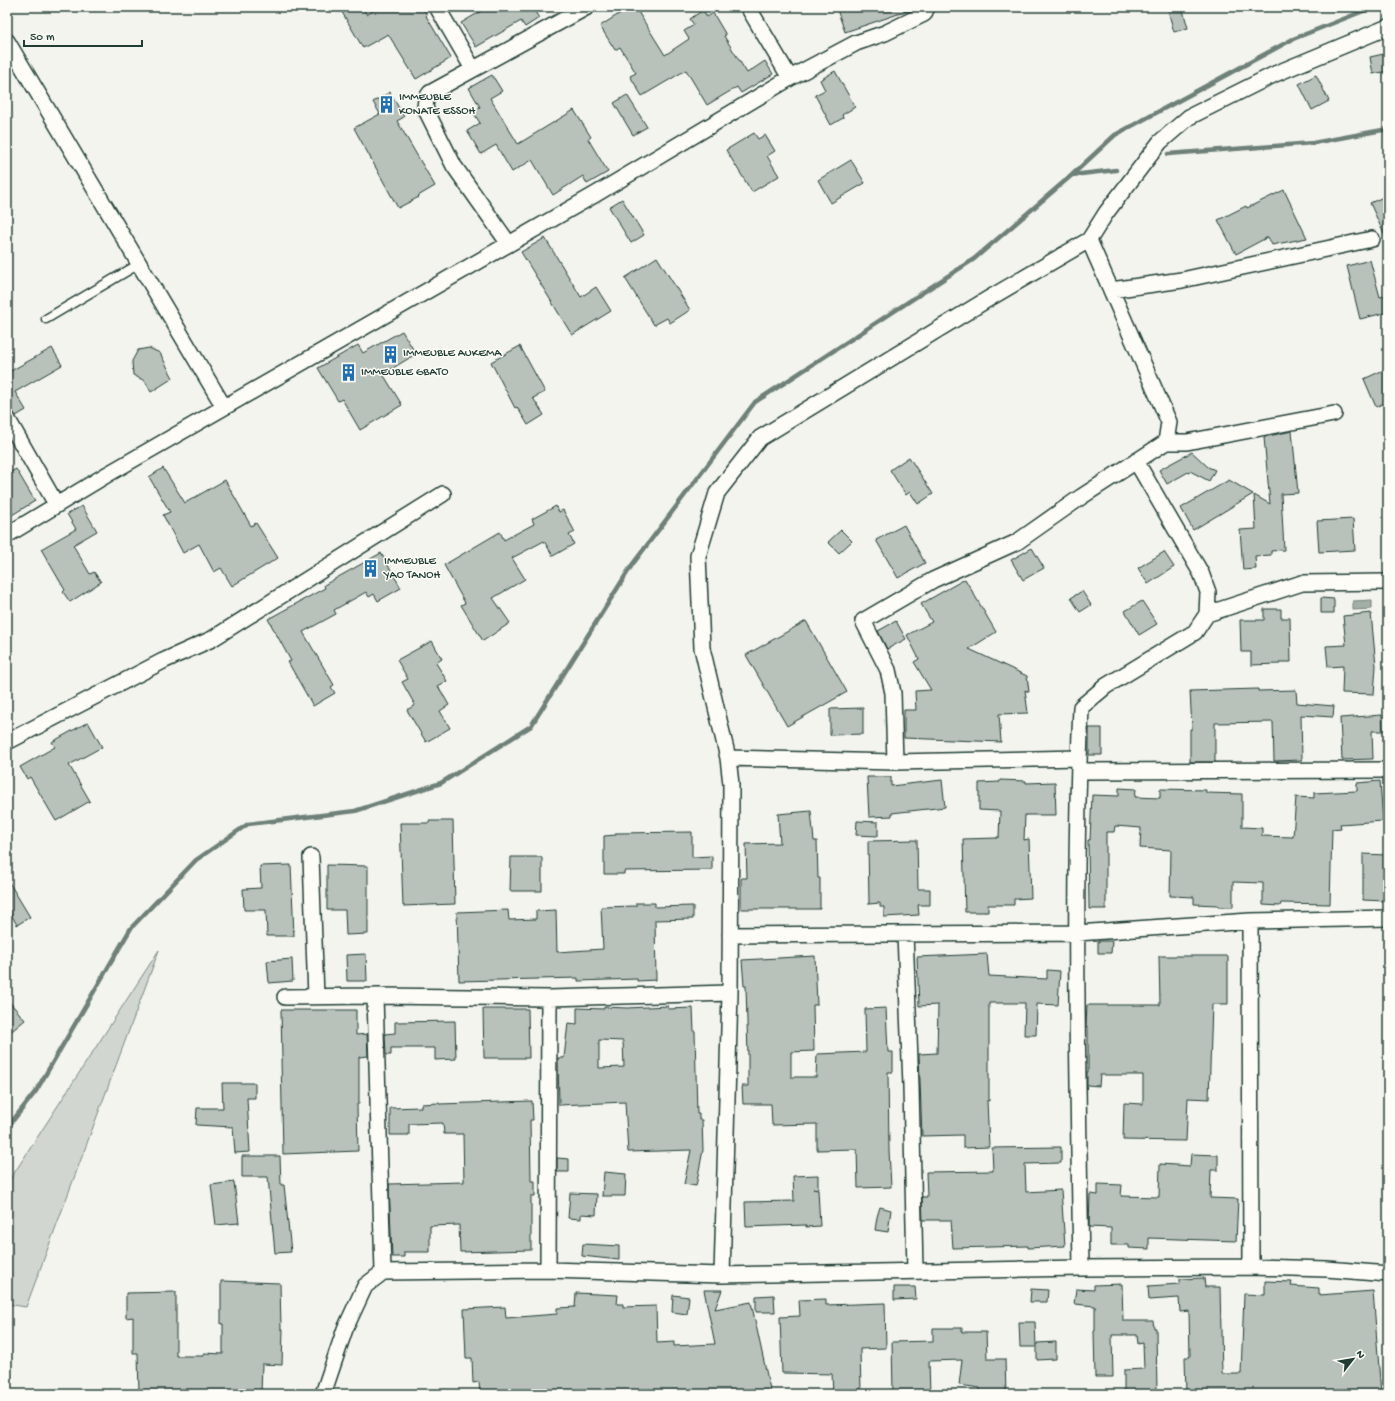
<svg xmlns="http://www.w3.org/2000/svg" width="1395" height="1401" font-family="'Gochi Hand',sans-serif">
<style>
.green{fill:#d1d6d1;stroke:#788a82}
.water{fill:#a3aea7;stroke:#6e8179}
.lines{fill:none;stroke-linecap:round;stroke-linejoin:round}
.stream{stroke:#6e8179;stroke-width:4.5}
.building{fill:#b9c1bb;stroke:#1f3d34;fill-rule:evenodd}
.service-casing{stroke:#1f3d34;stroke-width:11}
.minor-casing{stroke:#1f3d34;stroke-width:18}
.service{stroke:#fdfcf7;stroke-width:8}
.minor{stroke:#fdfcf7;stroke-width:15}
.labels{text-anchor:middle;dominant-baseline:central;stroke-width:3;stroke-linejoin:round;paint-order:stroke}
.poi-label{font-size:12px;fill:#1f3d34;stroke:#fdfcf7;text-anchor:start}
</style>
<rect width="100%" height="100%" fill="#f4f4ef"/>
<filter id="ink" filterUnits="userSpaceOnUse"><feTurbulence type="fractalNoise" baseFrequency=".025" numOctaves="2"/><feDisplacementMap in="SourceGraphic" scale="8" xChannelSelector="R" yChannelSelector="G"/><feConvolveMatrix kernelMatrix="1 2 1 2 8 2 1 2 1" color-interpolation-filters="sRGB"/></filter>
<g filter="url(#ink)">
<path class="green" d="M159 950 26 1307 7 1304V1184Z"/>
<path class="water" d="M1372 600V609L1353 610V601Z"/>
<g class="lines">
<path class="stream" d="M1168 154 1313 143 1388 129
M1072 175 1116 170
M7 1128 36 1091 131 928 196 860 248 824 355 811 441 783 531 726 632 565 755 402 974 259 1072 175 1115 135 1293 39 1366 10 1369 7"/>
</g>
<path class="building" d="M339 7H362L367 15 378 7H422L427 15 426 16 451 58 416 79 388 34 363 48Z
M488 7H532L539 18 525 27 521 21 476 47 461 23Z
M630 7H635L665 55 689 39 684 31 694 25 690 19 703 10 707 17 713 13 726 35 724 36 747 73 765 61 773 74 741 93 737 87 707 105 686 70 642 96 630 76 636 73 620 47 615 50 600 26Z
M836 7H912L913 9 845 32Z
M1167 7H1182L1188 28 1174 32Z
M1388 53V71L1373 74 1370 57Z
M835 71 855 107 842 115 843 118 831 125 815 95 825 90 820 80Z
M492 75 502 91 490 98 518 144 574 110 591 137 588 139 608 172 587 184 583 176 553 195 532 160 512 172 496 145 481 154 467 131 480 123 473 112 480 107 469 88Z
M1316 75 1329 101 1312 110 1299 84Z
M390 92 404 117 397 121 435 186 418 196 419 197 398 208 354 128 380 114 373 102Z
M627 95 647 127 633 135 614 103Z
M754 133 758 139 765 135 775 151 767 156 779 176 752 192 726 150Z
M851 160 865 183 831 203 818 180Z
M1284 190 1307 238 1272 245 1268 237 1236 254 1218 220 1246 206 1247 208Z
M1388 195V243L1370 203Z
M622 199 644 235 631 243 609 207Z
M545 238 581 297 596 287 611 311 572 335 521 252Z
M657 257 690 310 670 323 667 318 654 325 625 278Z
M1370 260 1380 297 1388 295V312L1360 319 1347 266Z
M402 331 416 354 383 374 402 405 360 430 342 399 338 401 318 368 358 345 363 353Z
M520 346 545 392 533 398 544 415 528 425 517 407 515 408 491 362Z
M52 348 62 365 15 392 26 410 16 416 7 407V373Z
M149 348 160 353 173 378 151 392 145 381 133 375 132 361 138 350Z
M1388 368V401L1376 407 1364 379Z
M1292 431 1298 493 1281 494 1284 550 1271 551V555L1255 556 1256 569 1243 570 1240 530 1256 529 1254 495 1270 504 1264 437Z
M1192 452 1208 467 1215 470 1209 481 1190 471 1167 484 1159 470Z
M909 457 933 494 918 504 910 492 906 495 890 470Z
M163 468 185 503 225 480 251 526 256 523 278 558 232 586 221 568 214 572 199 544 183 553 163 515 170 512 149 477Z
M16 469 35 501 7 518V474Z
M1229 480 1253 494 1193 530 1181 508Z
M82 506 97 531 73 545 90 574 94 572 101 582 70 602 63 592 65 590 41 549 76 529 67 514Z
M556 506 559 512 563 510 575 532 569 535 574 544 553 556 544 541 512 558 525 579 493 598 510 623 483 641 461 605 465 603 444 565 500 532 504 540 534 524 532 519Z
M1353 519 1355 550 1319 552 1317 521Z
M904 525 925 563 898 578 876 540Z
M841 530 852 541 839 553 828 542Z
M1032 548 1044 568 1023 580 1011 560Z
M1164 552 1174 567 1148 584 1138 568Z
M381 553 401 588 378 601 374 594 369 597 366 592 334 610 336 614 303 632 334 685 331 687 335 693 313 706 288 662 291 661 268 619 325 588 324 585Z
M965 579 996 632 969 649 1027 676 1029 692 1025 690 1028 713 999 714 1001 742 904 738V710H916L915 691 931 690 914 662 919 659 907 635 932 622 921 604Z
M1082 591 1091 605 1080 612 1071 598Z
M1321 598 1334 599V613H1321Z
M1142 601 1157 624 1139 635 1125 611Z
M1264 609H1281V618H1290L1291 662H1280V664L1251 665V652H1241L1240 620H1264Z
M1371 613 1376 666 1374 694 1342 693 1343 666 1328 667 1326 646 1346 645 1343 616Z
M806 621 847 692 787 726 746 655Z
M896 621 906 639 887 649 878 631Z
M432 641 442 659 436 663 447 681 438 686 449 705 440 711 450 728 426 742 407 710 415 705 402 682 408 679 397 660Z
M1258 689V691L1296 690 1297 703 1334 706 1333 717 1301 715 1302 760 1274 761 1273 722 1215 723V762H1190V729H1192L1190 691Z
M863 708V734L830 735V709Z
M1382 715 1383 731H1372L1373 759 1342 760 1340 718Z
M88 722 102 747 69 765 90 801 56 821 30 777 27 779 20 767 55 747 52 742Z
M1089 728H1102V755H1089Z
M867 777H891V786L942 780 945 807 892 813V816L869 817Z
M1000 780 1026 781V783L1055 782 1056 815H1025L1024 840 1029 839 1031 898 1014 899V905H988V912H965L963 839 997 838V837H999L1000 811 979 810V783L1000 782Z
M1380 781 1383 821 1340 824 1341 828 1332 829 1330 904 1281 903 1280 906 1263 905V883L1233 882V907H1218V905L1194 904V897L1170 896 1171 850 1140 848 1141 828 1115 826 1114 832H1106V909H1089L1088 840H1090L1092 795 1119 796V788L1136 789 1135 797 1160 798V789L1206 790V793L1242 794V827L1262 828V836L1293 837 1296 797 1314 798V793L1357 791V783Z
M811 811 814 841H817L818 878H820V909H741V878H747L746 844 780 843 778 814Z
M429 821H453L455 904 403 906 400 823H429Z
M857 821 878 822V836L856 835Z
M692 832V857L712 856V870L624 871V874H604V836L616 835V833Z
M917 840 918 889H930V905H918L919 915 884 917V907H880V903L869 904 868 841Z
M1363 854 1386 855 1385 901 1363 900Z
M511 857H542V891H510Z
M291 865 294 936H267L266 910H244L243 889 261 888 260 866Z
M327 865 368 866V934L346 935 345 910H327Z
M7 879 30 917 17 925 7 907Z
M636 903H655V907L693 906V919L655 920 656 980 637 981V979L578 981V978L459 981 457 912 508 910 509 920 536 919V911L556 910 557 952 603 949 601 907 636 906Z
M1098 941H1112L1111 953H1098Z
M366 954 367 981H347L346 955Z
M987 954 989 976 1047 979V970L1060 971 1058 1005 1037 1004 1036 1035H1024L1025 1003H989V1101L987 1100 989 1147 963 1148V1135L922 1136 919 1054 937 1053 938 1005 919 1006 917 957Z
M815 956 817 1005H813L814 1051 791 1052V1077H816L817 1054 866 1052 865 1009 886 1008 888 1052H893V1072H888L889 1150 891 1187 858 1188 857 1149 817 1150V1124L772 1125 771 1104H743L742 1086H748V1056L746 986H744L742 960Z
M1159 956H1228V1004H1212L1209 1099 1188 1098 1186 1141 1123 1140 1124 1103 1143 1104V1075H1100L1099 1086 1087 1085V1072H1088V1027H1086L1087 1005H1160Z
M292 959 293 981 269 983 267 961Z
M7 999 25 1020 7 1035Z
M668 1006V1009L693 1008 694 1032H695L697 1114H699V1120H702L703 1150 696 1186 684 1184 691 1150 628 1152 625 1102 559 1105 558 1058H564L568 1023 577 1024V1008L604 1009V1007L627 1008ZM599 1040 623 1041 624 1067 599 1068Z
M483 1009H528L529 1058H484Z
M281 1010H356V1035L367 1034 368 1056 359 1057V1104H357L358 1151 283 1154 281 1059H282Z
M455 1021 456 1059 435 1060V1048H391V1055H386L385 1034 395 1033V1022Z
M222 1083H255V1098H247L250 1152 235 1153 233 1127 196 1125 197 1108H223Z
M532 1101 533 1120H530L531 1181H535V1196H531V1250L460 1252 459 1225 430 1226V1252H404V1257H392L389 1184 464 1182 463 1134H444L443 1123 409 1124V1135H390V1108L421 1107V1104L439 1103V1104Z
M1061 1147V1163L1025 1164 1026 1192 1061 1190 1065 1246 1028 1248V1246L953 1248 951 1220H923L922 1197H927L926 1172 993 1171 992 1148Z
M1191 1154 1218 1155V1170H1211L1210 1198 1238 1199 1236 1241 1149 1238V1249L1129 1248V1245H1111V1228L1089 1227 1090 1194 1098 1195V1184L1122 1185 1121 1196 1159 1197 1160 1164 1190 1166Z
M242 1156H280L281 1185H284L291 1252 275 1253 268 1177H242Z
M557 1158 569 1159V1172H557Z
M604 1172 626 1174 625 1196H602Z
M818 1175V1189H813L818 1190 820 1226 806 1227V1225L746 1227 745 1202 794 1201 793 1176Z
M234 1182 239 1223 216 1225 211 1185Z
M570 1193 597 1194 596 1215 581 1214V1219L568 1218Z
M880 1207 891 1210 888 1232 875 1230 877 1217Z
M583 1244 619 1246V1260L582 1256Z
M1204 1278 1205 1287H1220L1222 1374H1241L1244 1294 1265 1295V1281L1292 1282 1291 1286 1319 1288V1295L1373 1291 1381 1394H1186L1185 1357H1190L1189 1311 1180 1312 1179 1298 1149 1300 1148 1286 1180 1284V1279Z
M221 1281 280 1283 281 1329H283L282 1365 262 1364 261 1394H139L138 1353H133V1317L126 1318V1293L176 1292V1356H204V1353L223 1354V1324H221Z
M1122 1284 1123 1321H1153L1154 1328H1156L1157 1394H1124V1370L1144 1369 1143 1343 1138 1344 1137 1335H1112L1113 1377H1095L1094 1331H1095V1306L1074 1304 1076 1289 1094 1290V1285Z
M894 1287H915L916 1299 894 1300Z
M1031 1289 1048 1290 1047 1302H1030Z
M704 1290H722L715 1309 751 1302 771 1394H480L479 1382 473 1383 472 1358H466L464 1309 505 1307 506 1318 557 1314V1308L575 1307 576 1293 618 1295 617 1304H623V1307L656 1306 657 1343 674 1342V1346L715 1344Z
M673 1295 689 1297 687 1314 672 1312Z
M774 1295 775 1312H756V1296Z
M826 1299V1305L885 1303 886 1348 860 1349 861 1392 833 1393 832 1374 782 1373 780 1317 800 1316 799 1300Z
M1019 1322H1035L1036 1347H1020Z
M933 1328H962V1332H986L987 1359H1005L1006 1394H980V1388L959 1385 962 1360 929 1361 930 1394H893L892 1342 933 1341Z
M1056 1342V1359L1037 1360V1343Z"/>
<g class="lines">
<defs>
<path id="service" d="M46 319 139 264"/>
<path id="minor" d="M437 7 473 69
M748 7 790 78
M7 41 224 407
M509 244 454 166 425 108 426 99 430 93 587 7
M1111 290 1182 280 1372 239
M7 418 56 504
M1166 442H1187L1334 414
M7 535 108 474 596 194 790 78 856 43 885 33 924 14 927 7
M1207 614 1302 583 1388 582
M7 742 163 661 212 639 443 494
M728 758 895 762 1079 758
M895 762 893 693 888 670 863 621 933 580 1017 542 1081 497 1166 442 1169 422 1089 240
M1079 771 1388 770
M311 857 316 997
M1250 921 1251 1267
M905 934 911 1086 915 1271
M730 935 1077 933 1250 921 1388 918
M375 996 383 1272
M285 997 375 996 549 998 730 993
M1081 1268C1078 1081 1073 894 1081 707L1106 686 1195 632 1207 614 1208 592 1201 573 1136 461
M548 1270 549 998
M722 1275 730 993 731 784 728 758 702 648 698 556 717 493 760 438 988 299 1089 240 1106 213 1160 142 1189 117 1275 74 1388 27
M323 1394 345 1329 365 1286 383 1272 548 1270 722 1275 1081 1268 1251 1267 1327 1269 1388 1274"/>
</defs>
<use href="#service" class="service-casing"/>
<use href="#minor" class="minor-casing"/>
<use href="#service" class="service"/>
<use href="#minor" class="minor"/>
</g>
</g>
<defs>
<symbol id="building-bare" viewBox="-9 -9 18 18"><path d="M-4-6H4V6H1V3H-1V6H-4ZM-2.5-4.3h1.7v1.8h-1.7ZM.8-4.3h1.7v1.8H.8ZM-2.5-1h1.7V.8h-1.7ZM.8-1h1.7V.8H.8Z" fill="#1f6fb2" stroke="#fdfcf7" stroke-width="2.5" paint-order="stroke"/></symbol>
</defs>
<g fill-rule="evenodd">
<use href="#building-bare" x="374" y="92" width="25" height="25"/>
<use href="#building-bare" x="378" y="342" width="25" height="25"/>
<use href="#building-bare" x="336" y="360" width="25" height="25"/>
<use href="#building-bare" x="358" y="556" width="25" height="25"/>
</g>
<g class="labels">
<g class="poi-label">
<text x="399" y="98">IMMEUBLE<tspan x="399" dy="14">KONATE ESSOH</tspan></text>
<text x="403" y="354">IMMEUBLE AUKEMA</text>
<text x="361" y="373">IMMEUBLE GBATO</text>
<text x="384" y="562">IMMEUBLE<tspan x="384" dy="14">YAO TANOH</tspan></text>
</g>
</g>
<rect width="1395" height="1401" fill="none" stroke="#fdfcf7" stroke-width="24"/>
<rect x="12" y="12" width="1371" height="1377" fill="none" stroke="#1f3d34" stroke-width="1.5" filter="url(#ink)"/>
<g transform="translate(1353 1359) rotate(59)" stroke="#fdfcf7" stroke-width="3" paint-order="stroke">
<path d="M0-3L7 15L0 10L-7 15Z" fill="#1f3d34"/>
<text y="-6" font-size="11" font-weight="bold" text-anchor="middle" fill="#1f3d34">N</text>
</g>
<path d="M24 40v6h118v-6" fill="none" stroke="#1f3d34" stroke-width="2"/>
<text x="30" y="40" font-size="12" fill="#1f3d34" stroke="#fdfcf7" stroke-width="3" paint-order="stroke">50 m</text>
</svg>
